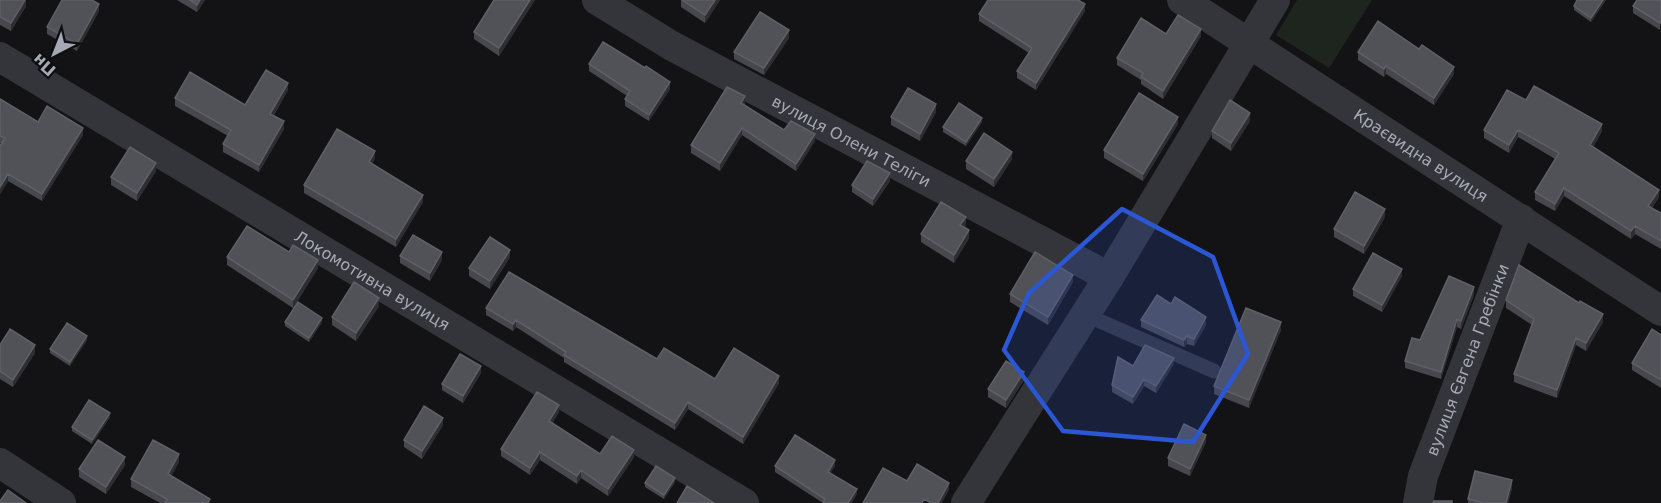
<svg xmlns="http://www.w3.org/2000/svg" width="1661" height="503" font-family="'DejaVu Sans',sans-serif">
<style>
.green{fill:#1e251f}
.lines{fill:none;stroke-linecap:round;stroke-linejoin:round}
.lane{stroke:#34353a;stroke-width:15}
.street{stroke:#34353a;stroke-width:30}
.wall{fill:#47474d}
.shaded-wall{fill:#2e2e32}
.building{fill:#515258;stroke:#5e6067;stroke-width:1.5}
.marked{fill:#2b57d4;fill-opacity:0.2;stroke:#2b57d4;stroke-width:4.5;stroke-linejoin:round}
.labels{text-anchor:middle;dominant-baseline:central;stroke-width:5;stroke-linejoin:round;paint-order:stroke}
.street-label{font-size:16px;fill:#a5a9b5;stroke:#0f0e10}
</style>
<rect width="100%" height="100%" fill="#131315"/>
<path class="green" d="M1297 0H1372L1329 68 1276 35Z"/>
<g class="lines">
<path class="lane" d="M1086 315 1214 371"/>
<g class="street">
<path id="s1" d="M597 0 672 46 1109 277"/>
<path id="s2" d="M1182 0 1661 311"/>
<path id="s3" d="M0 57 744 503"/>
<path d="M0 463 61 503"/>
<path d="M966 503 1109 277 1275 0"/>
<path id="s4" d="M1418 503 1423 476 1521 219"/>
</g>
</g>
<path class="wall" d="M0 0H26V6L11 31 0 25Z
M177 0H205L197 12Z
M494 0H535L499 56 474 39V32Z
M681 0H720L705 23 681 7Z
M1606 0 1591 22 1574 10V6Z
M1661 0 1660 30 1633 13V6Z
M99 11 77 51 47 34V27Z
M1085 11 1036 90 1017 78V71L1029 53 979 21V14Z
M1166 34 1201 36 1163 99 1141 84V80L1117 65V58Z
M789 38 764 75 734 59V52Z
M1358 52 1454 74 1434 105 1386 74 1384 77 1358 60Z
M589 64 670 89 649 121 625 106V99L627 96 589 71Z
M288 90 274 115 284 129 259 172 223 152V144L228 136 175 106V98L245 105Z
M0 99 38 122 83 135 42 201 8 181 0 194V146L1 143H0Z
M1526 100 1602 131 1593 147 1659 197 1652 208 1661 213V249L1635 234 1631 239 1564 196 1555 211 1535 200V192L1555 159 1518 137 1509 153 1484 138V130Z
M745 104V105L784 130 815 141 796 171 742 135 720 171 691 153V145Z
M936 112 920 141 891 125V117Z
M1250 121 1231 151 1212 138V131Z
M982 122 966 146 943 132V127Z
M1178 124 1143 181 1104 158V150Z
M375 158 372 164 423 202 396 247 304 193V185Z
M1012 159 994 187 966 169V161Z
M156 171 137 201 111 185V177Z
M890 181 873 206 852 192V185Z
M1385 217 1364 254 1334 237V229Z
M966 225 964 227 969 238 954 263 921 242V234Z
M400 256 442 260 430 281 400 263Z
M227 257 318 268 293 308 227 265Z
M510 257 490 289 469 276V268Z
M1402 276 1382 312 1353 296V289Z
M1073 282 1048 325 1010 302V294Z
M1474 295 1461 329 1457 327 1441 379 1405 368V361L1420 340Z
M1506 300 1603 322 1586 351 1576 345 1557 398 1514 382V374L1532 325 1506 308Z
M379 306 356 341 332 325V317Z
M486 308 657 359 715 379 779 383 743 444 688 409 675 430 564 362V358L516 327 513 331 486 315Z
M1141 320 1206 325 1194 346 1187 344 1184 347 1141 327Z
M285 322H322L309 342 285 326Z
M1281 330 1249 408 1214 394V386Z
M1661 335V388L1632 370V363Z
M87 340 70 366 50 353V349Z
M0 345 35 353 13 387 0 379Z
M1174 364 1156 393 1144 386 1133 404 1112 392V385L1133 366Z
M481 373 463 403 442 390V384Z
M1024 380 1006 408 988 397V389Z
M559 412 552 423 600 454 634 457 608 496 581 478 577 484 540 460 530 475 501 456V449Z
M110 417 92 444 72 431V427Z
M443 425 422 459 404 447V440Z
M1206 442 1190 476 1168 466V458Z
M179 462 171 476 210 503H160L131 487V479Z
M125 465 106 494 79 477V469Z
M775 466H835L830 473 857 494 823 503 775 472Z
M675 482 664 499 645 487V483Z
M1512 488 1508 503H1468V499Z"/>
<path class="shaded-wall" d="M25 0H26V6L11 31V23Z
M200 0H205L197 12V5Z
M530 0H535L499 56V48Z
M715 0H720L705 23V15Z
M1603 0H1606L1591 22V18Z
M99 4V11L77 51V44Z
M1085 4V11L1036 90V83Z
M1201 29V36L1163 99V91Z
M789 30V38L764 75V68Z
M1386 66V74L1384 77V69Z
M1454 67V74L1434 105V98Z
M670 82V89L649 121V115Z
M288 83V90L270 121V114Z
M745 96V104L741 111V103Z
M936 104V112L920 141V134Z
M1250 113V121L1231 151V143Z
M1178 117V124L1143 181V174Z
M982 118V122L966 146V142Z
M284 121V129L259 172V165Z
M1602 124V131L1590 153V145Z
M83 128V135L42 201V194Z
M742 128V135L720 171V163Z
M1518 130V137L1509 153V145Z
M815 134V141L796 171V164Z
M375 151V158L369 169V162Z
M1012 152V159L994 187V179Z
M156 163V171L137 201V193Z
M890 173V181L873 206V199Z
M8 174V181L0 194V187Z
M1564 188V196L1555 211V204Z
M1659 190V197L1648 213V206Z
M423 195V202L396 247V239Z
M1385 209V217L1364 254V246Z
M966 217V225L960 233V225Z
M1635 226V234L1631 239V231Z
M969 230V238L954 263V255Z
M510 250V257L490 289V281Z
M442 252V260L430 281V273Z
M318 260V268L293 308V300Z
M1402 269V276L1382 312V305Z
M1073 275V282L1048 325V317Z
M1474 287V295L1461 329V321Z
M379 298V306L356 341V333Z
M1603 314V322L1586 351V343Z
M1206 317V325L1194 346V339Z
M322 318V322L309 342V338Z
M1457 319V327L1441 379V372Z
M516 320V327L513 331V324Z
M1281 322V330L1249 408V400Z
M87 336V340L70 366V362Z
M1187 336V344L1184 347V340Z
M1576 338V345L1557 398V390Z
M35 345V353L13 387V380Z
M1174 358V364L1156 393V386Z
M481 366V373L463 403V396Z
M1024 372V380L1006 408V400Z
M779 376V383L743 444V437Z
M1144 379V386L1133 404V397Z
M688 402V409L675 430V423Z
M559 405V412L549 429V421Z
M110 413V417L92 444V440Z
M443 418V425L422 459V451Z
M1206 435V442L1190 476V469Z
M634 450V457L608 496V489Z
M540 452V460L530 475V468Z
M179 454V462L168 482V474Z
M125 457V465L106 494V487Z
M835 460V466L828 477V472Z
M581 470V478L577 484V476Z
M675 478V482L664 499V495Z
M1512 480V488L1508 503H1506Z
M949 483V490L942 503H938Z
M857 489V494L852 503H848Z"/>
<path class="building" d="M0 0H25L11 23 0 17Z
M62 0H92L99 4 77 44 47 27Z
M190 0H200L197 5Z
M494 0H530L499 48 474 32Z
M682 0H715L705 15Z
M988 0H1078L1085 4 1036 83 1017 71 1032 48 979 14Z
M1577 0H1603L1591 18 1574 6Z
M1637 0H1661V20L1660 23 1633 6Z
M760 12 789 30 764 68 734 52Z
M1178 15 1201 29 1163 91 1141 77 1143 73 1117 58 1141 18 1166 34Z
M1378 21 1419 49 1422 45 1454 67 1434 98 1386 66 1384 69 1358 52Z
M603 42 645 68 646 66 670 82 649 115 625 99 630 91 589 64Z
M266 70 288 83 270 114 284 121 259 165 223 144 231 130 175 98 190 72 245 105Z
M1534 86 1602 124 1590 145 1659 190 1648 206 1661 213V241L1635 226 1631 231 1564 188 1555 204 1535 192 1559 153 1518 130 1509 145 1484 130 1507 90 1526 100Z
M727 87 745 96 741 103 784 130 791 121 815 134 796 164 742 128 720 163 691 145Z
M908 88 936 104 920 134 891 117Z
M1139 93 1178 117 1143 174 1104 150Z
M0 99 38 122 47 106 83 128 42 194 8 174 0 187V146L5 138 0 136Z
M1230 100 1250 113 1231 143 1212 131Z
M959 103 982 118 966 142 943 127Z
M337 129 375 151 369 162 423 195 396 239 304 185Z
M984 133 1012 152 994 179 966 161Z
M130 147 156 163 137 193 111 177Z
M867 161 890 173 873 199 852 185Z
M1355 192 1385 209 1364 246 1334 229Z
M941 202 966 217 960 225 969 230 954 255 921 234Z
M247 226 289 252 293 245 318 260 293 300 227 257Z
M413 235 442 252 430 273 400 256Z
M490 237 510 250 490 281 469 268Z
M1035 252 1073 275 1048 317 1010 294Z
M1373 253 1402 269 1382 305 1353 289Z
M1519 265 1579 303 1580 301 1603 314 1586 343 1576 338 1557 390 1514 374 1534 319 1506 300Z
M509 272 657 359 664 348 715 379 734 348 779 376 743 437 688 402 675 423 564 355 566 352 516 320 513 324 486 308Z
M1449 276 1474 287 1461 321 1457 319 1441 372 1405 361 1412 338 1420 340Z
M354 282 379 298 356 333 332 317Z
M1157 295 1171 304 1175 297 1206 317 1194 339 1187 336 1184 340 1141 320Z
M298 302 322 318 309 338 285 322Z
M1246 308 1281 322 1249 400 1214 386Z
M67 323 87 336 70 362 50 349Z
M10 329 35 345 13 380 0 371V345Z
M1652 329 1661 335V380L1632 363Z
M1145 345 1174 358 1156 386 1144 379 1133 397 1112 385 1118 357 1133 366Z
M460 354 481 366 463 396 442 384Z
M1006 361 1024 372 1006 400 988 389Z
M537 392 559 405 549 421 600 454 612 436 634 450 608 489 581 470 577 476 540 452 530 468 501 449Z
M89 400 110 413 92 440 72 427Z
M424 406 443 418 422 451 404 440Z
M1184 424 1206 435 1190 469 1168 458Z
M795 435 835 460 828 472 857 489 848 503H823L825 499 775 466Z
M98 440 125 457 106 487 79 469Z
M153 440 179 454 168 474 210 499 208 503H165L167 499 131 479Z
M917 464 949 483 938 503H931L924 499 922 503H863L883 468 907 481Z
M656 466 675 478 664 495 645 483Z
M1475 471 1512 480 1506 503H1483L1468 499Z
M687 486 714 503H677Z
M8 490 26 503H0V501Z
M1434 501H1452V503H1433Z"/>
<path class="marked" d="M1122 209 1213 257 1248 354 1193 442 1063 431 1004 350 1029 293Z"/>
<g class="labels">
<g class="street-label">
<text stroke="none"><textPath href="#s1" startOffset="291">вулиця Олени Теліги</textPath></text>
<text stroke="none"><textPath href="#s2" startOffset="285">Краєвидна вулиця</textPath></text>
<text stroke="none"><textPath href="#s3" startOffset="434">Локомотивна вулиця</textPath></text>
<text stroke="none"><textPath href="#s4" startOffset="152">вулиця Євгена Гребінки</textPath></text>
</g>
</g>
<g transform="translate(54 54) rotate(222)" stroke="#0f0e10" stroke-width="4.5" paint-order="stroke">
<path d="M0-4.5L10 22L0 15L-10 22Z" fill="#a5a9b5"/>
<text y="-9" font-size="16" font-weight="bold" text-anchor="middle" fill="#a5a9b5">Пн</text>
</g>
</svg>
